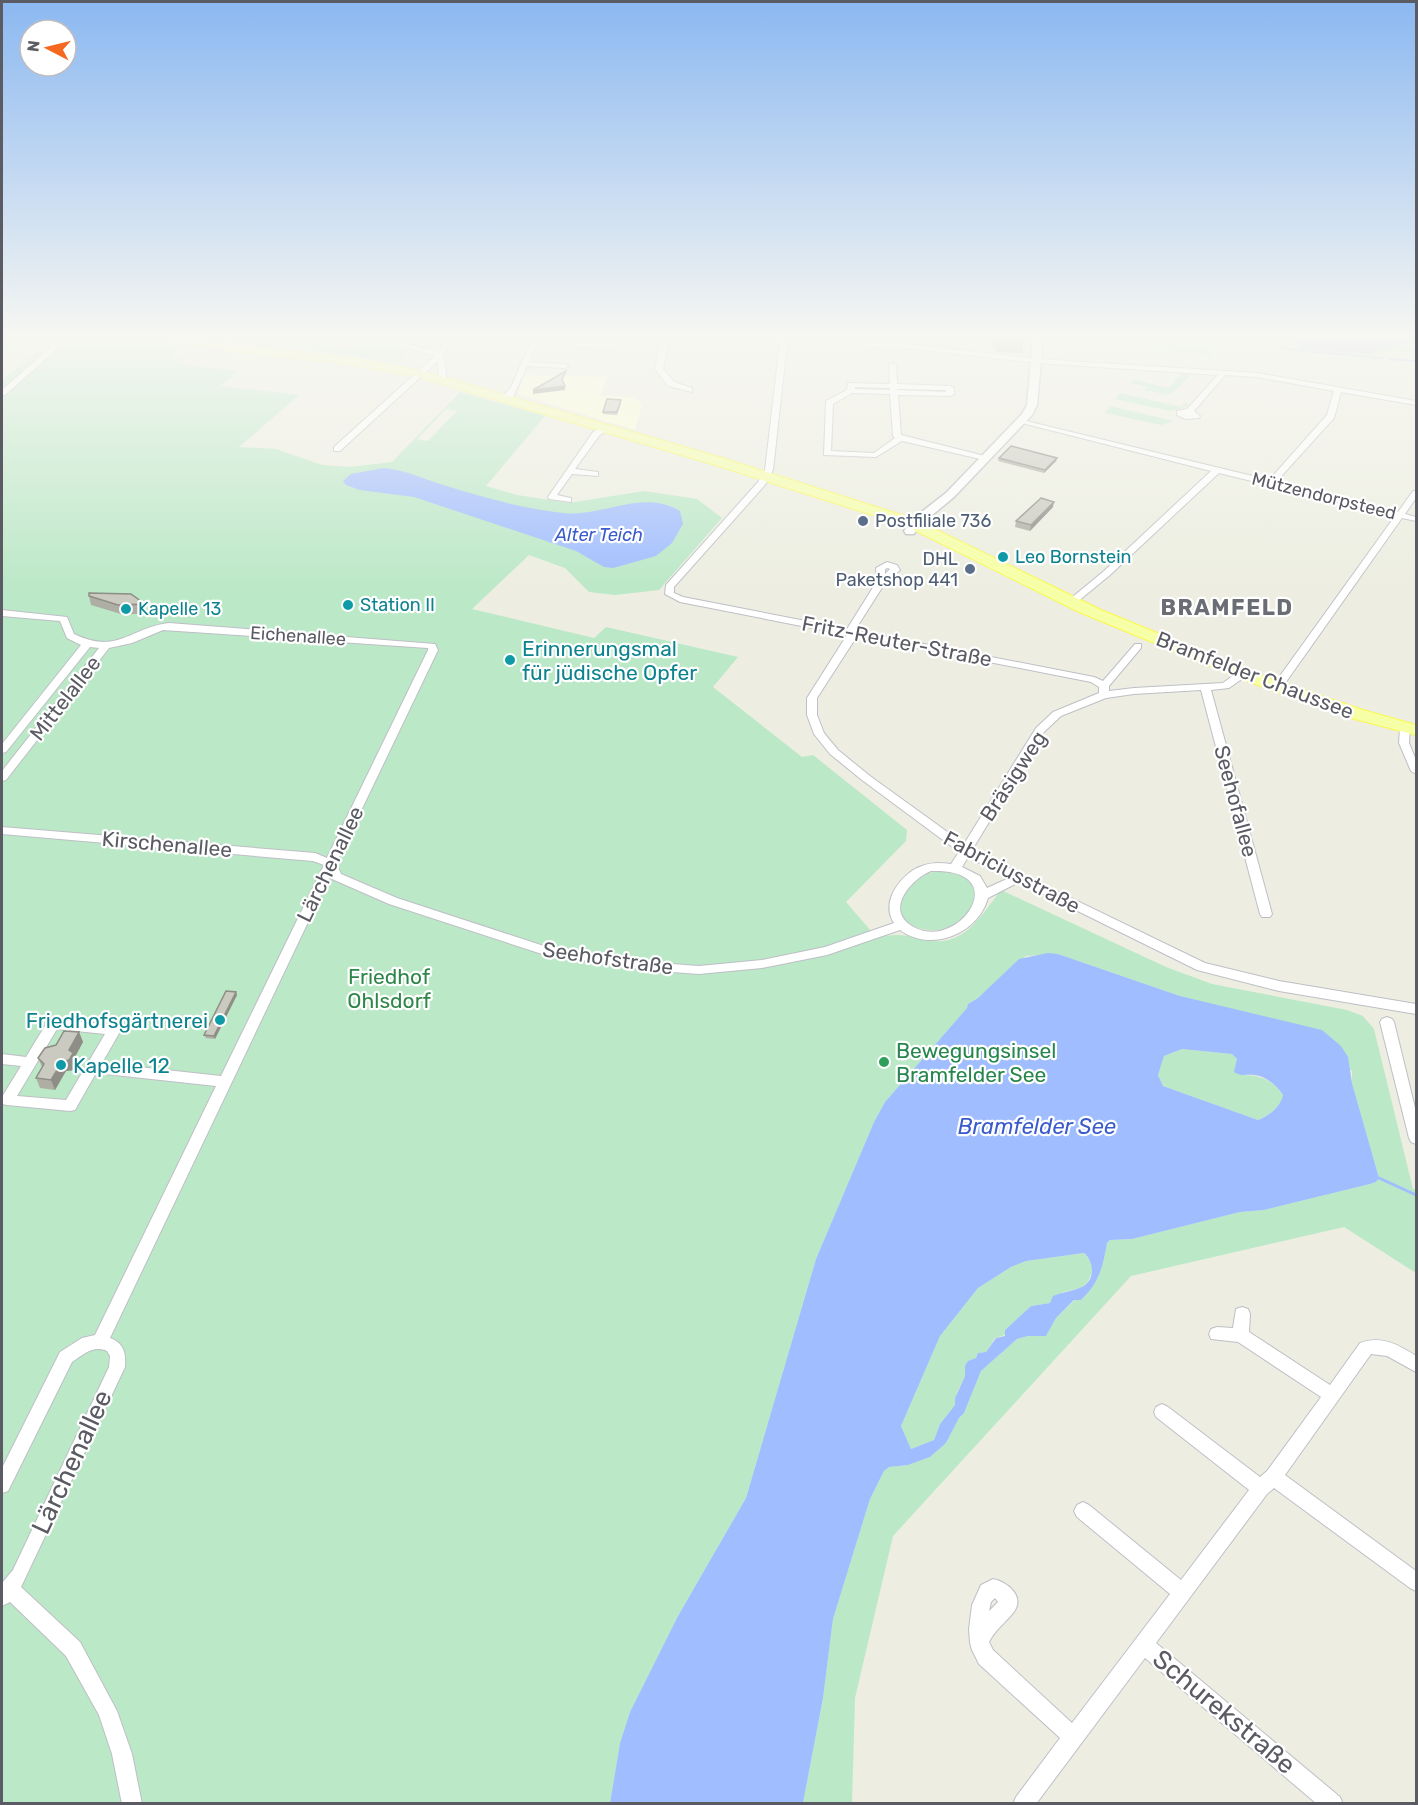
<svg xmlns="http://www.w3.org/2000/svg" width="1418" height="1805" font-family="Rubik,sans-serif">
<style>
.commercial{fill:#feffd5}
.green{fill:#bbe8c7;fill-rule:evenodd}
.water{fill:#a0bdff;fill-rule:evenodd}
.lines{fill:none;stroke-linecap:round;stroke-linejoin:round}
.stream-far1{stroke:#a0bdff;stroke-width:2}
.stream{stroke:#a0bdff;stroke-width:3}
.street-casing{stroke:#bebfc6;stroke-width:2}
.secondary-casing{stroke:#bebfc8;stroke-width:3}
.primary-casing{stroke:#fbf84d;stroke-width:2}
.street{fill:#fff;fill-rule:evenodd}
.secondary{fill:#fff;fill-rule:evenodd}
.primary{fill:#f6ffa5;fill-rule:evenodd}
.wall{fill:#afaea5}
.shaded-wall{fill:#8e8d86}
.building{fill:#cbcac0;stroke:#8e8d86;stroke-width:1.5}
.service-dot{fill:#5c6f8a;stroke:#fff;stroke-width:2}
.culture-dot{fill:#0f9aa8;stroke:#fff;stroke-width:2}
.leisure-dot{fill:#2e9e5b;stroke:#fff;stroke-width:2}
.labels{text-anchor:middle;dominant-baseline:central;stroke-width:4.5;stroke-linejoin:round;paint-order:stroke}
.far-street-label{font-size:18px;fill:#5a5b63;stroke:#fff}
.far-service-label{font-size:18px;fill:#4e5e75;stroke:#fff;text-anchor:start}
.far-water-label{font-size:18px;font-style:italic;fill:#3a5bcb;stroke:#fff}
.far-culture-label{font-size:18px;fill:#0d838f;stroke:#fff;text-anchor:start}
.street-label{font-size:21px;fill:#5a5b63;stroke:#fff}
.culture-label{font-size:21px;fill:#0d838f;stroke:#fff;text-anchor:start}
.park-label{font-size:21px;fill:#2e8649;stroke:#fff}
.leisure-label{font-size:21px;fill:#27864d;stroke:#fff;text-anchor:start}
.far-district-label{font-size:22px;font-weight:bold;letter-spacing:1.5px;fill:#6b6d75;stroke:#fff}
.water-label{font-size:22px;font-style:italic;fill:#3a5bcb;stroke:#fff}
.near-street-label{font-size:26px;fill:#5a5b63;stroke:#fff}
</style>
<rect width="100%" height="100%" fill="#edeee1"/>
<path class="commercial" d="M525 375 607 377 601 396 633 397 642 404 635 430 521 395 518 392Z"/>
<path class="green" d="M2 338H32L20 348 60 351 74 340 104 338 182 347 169 357 185 359 182 364 238 371 220 386 299 395 239 447 276 449 322 465 350 467 392 462 460 392 545 416 486 486 517 495 569 503 644 491 697 499 722 518 659 590 615 595 589 592 565 568 529 555 472 609 594 638 606 627 738 657 713 687 802 757 813 755 907 830 906 841 846 902 877 938C896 932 909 936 928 940 964 948 982 914 1001 890L1166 967 1212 984 1347 1010 1363 1016 1374 1029 1413 1189 1416 1190V1273L1344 1227 1131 1276 893 1536 855 1698 852 1803H803L823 1698 833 1619 870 1499 884 1471 888 1467 908 1465 930 1457 946 1443 959 1418 964 1413 981 1371 1017 1339 1028 1336H1046L1056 1318 1075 1300H1081C1099 1283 1103 1267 1107 1243L1110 1240 1132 1239 1240 1212 1264 1210 1370 1184 1376 1182 1379 1178 1352 1083V1071L1221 1007 1180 996 1058 954 1026 956 978 998 968 1004 967 1008 885 1102 874 1122 816 1259 746 1498 678 1616 630 1712 620 1743 610 1803 2 1804V380L38 350 19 348 2 352ZM446 409 457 411 428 441 417 439Z
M236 338H282L342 349 387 342 390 338H413L397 362 234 340Z
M1046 338H1206L1215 358 1194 353 1046 341Z
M1286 338H1416V353L1389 352 1371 355 1292 349Z
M1182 373 1191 375 1176 390 1168 395 1144 390 1147 387 1130 383 1133 379 1168 388Z
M1120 393 1181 407 1186 402 1188 406 1171 411 1115 399Z
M1110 406 1174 421 1161 425 1105 413Z
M944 870C958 872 970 877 978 889 965 955 886 929 900 899 902 896 907 892 909 889 920 876 927 872 944 870Z
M1182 1049 1232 1054 1237 1059 1239 1075C1259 1075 1271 1078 1283 1095 1281 1106 1269 1115 1258 1120L1163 1086 1158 1075 1164 1056Z
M1084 1253 1093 1265 1092 1273 1087 1283 1081 1288 1063 1292 1050 1303 1031 1306 1005 1330V1335L995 1338 986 1352 978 1353 976 1358 965 1367V1376L957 1392 955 1405 940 1424 934 1440 911 1449 901 1426 940 1336 978 1288 1011 1267 1026 1261Z"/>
<path class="water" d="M1295 338H1416V341L1368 354 1300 349Z
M384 468C407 470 428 481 450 487 486 498 525 509 563 513 601 518 643 488 680 511L683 524 672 543 656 556 613 568 604 567 576 551 414 497 360 490 346 485 343 481 351 474Z
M1048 953 1058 954 1180 996 1322 1030 1341 1046 1348 1057 1352 1083 1379 1178 1376 1182 1370 1184 1264 1210 1240 1212 1132 1239 1110 1240 1107 1243C1103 1267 1099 1283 1081 1300H1074L1056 1318 1046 1336H1028L1017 1339 981 1371 964 1413 959 1418 946 1443 930 1457 908 1465 889 1467 884 1471 870 1499 833 1619 823 1698 803 1803H610L620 1743 630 1712 678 1616 746 1498 816 1259 874 1122 885 1102 967 1008 968 1004 978 998 1019 959ZM1182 1049 1232 1054 1237 1059 1234 1072C1241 1077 1246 1074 1254 1075 1266 1076 1276 1085 1283 1095 1281 1106 1269 1116 1258 1120L1163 1086 1158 1075 1164 1056ZM1084 1253C1094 1262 1096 1279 1082 1287 1074 1291 1062 1292 1053 1296L1050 1303 1031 1306 1005 1330V1336L996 1338 986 1352 978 1353 976 1358 968 1361 965 1366V1376L955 1398V1405L940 1424 934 1440 911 1449 901 1426 940 1336 978 1288 1011 1267 1026 1261Z"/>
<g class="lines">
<path class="stream-far1" d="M1274 338 1280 347 1292 350 1383 358
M1390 359 1416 361"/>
<path class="stream" d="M1379 1178 1416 1195"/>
<defs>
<path id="street" d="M40 338H47L56 344 57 349 5 395H2V390L50 348V346Z
M227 338H233L225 346H221L220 345Z
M376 338H385L438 352 448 338H454L443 353 447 380 443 382 439 380 438 361 340 451H334V447L435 356Z
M533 338H539L538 341 615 344 619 346 615 348 536 345 529 362 565 364 569 366 565 368 527 366 513 397 502 400V396L510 389Z
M666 338H672L667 347 663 369 674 382 692 388V392L668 386 655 369 659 347Z
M707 338H787V339L903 344 1038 359 1257 373 1416 401V405L1341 392 1334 418 1276 482 1398 512 1413 491H1416V498L1405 514 1416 517V521L1402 518 1281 689 1277 690 1272 687 1395 516 1219 473 1110 575 1076 603H1070V599L1104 571 1211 471 1018 422 1022 420 1269 480 1327 415 1334 391 1257 377 1225 375 1194 411 1200 416 1199 418 1186 419 1177 415V411L1187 409 1218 375 1038 363 903 348 787 343 773 470 765 485 674 587V593L683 597 847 629 877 581 876 568 887 562 897 565 900 570 885 583 857 627V631L1094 677 1103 681 1135 644H1141V648L1109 686V691L1134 688 1223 683 1238 672H1246V676L1229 688 1211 690 1272 914 1270 917H1262L1260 914 1201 690 1134 694 1106 698 1061 716 1044 732 972 850 1205 963 1279 981 1416 1004V1014L1279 991 1197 970 1019 882 988 898C978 934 931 953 900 930L827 955 762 968 699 974 645 970 542 954 389 904 332 879 330 876 110 1338C124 1343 126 1353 125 1367L21 1587 80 1642 117 1711 132 1754 142 1804H122L112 1754 99 1715 66 1656 10 1602 2 1606V1583L13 1570 109 1367 110 1356 107 1351C93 1345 84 1354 72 1362L8 1491 2 1493V1468L60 1352 82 1338 95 1335 216 1086 96 1073 75 1110 70 1111 7 1105 2 1104V1097L21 1066 2 1064V1054L26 1057 48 1021 53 1019 114 1025 119 1027 121 1030 102 1063 221 1076 324 865 313 861 2 834V827L315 853 327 858 428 650V648L163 630 132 643 109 648 6 780 2 781V771L99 648 90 647 6 752 2 753V744L81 645 67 638 60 621 2 616V610L67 617 74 634C118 655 129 628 169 623L435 644 438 650 336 863 341 874 397 898 547 947 645 962 699 966 762 960 825 947 894 923C880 902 901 873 922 866 932 862 941 863 951 864L959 852 862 780 830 754 814 734 807 715V698L847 635 680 602 665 594 666 585 758 482 765 470 780 343 710 340ZM888 568 890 569 885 574V569ZM857 636 1091 682 1099 687V693L1053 712 1036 728 964 844 870 776 838 750 824 733 817 715V698ZM968 857 1009 878 987 888 980 876 962 867ZM931 871C1019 868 955 958 909 924 886 907 913 878 931 871ZM57 1029 105 1034 66 1100 17 1096Z
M889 363 896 365 897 384 950 386 954 388V394L950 396 898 395 901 435 989 457V461L902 441 876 457 824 455 826 401 847 390 848 383 890 384ZM855 387 890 388V390L855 389ZM897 389 946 390V392L897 390ZM852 393 890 394 893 436 895 438 874 453 831 451 833 404Z
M602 426 609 428 599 436 575 469 598 472V476L572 474 557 495 571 498V502L549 499 548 497 593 432Z
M1405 724 1410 727 1409 743 1416 760V774L1411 771 1399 743 1400 727Z
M1387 1017 1392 1019 1394 1022 1416 1112V1144L1411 1142 1409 1138 1380 1022 1382 1019Z
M1242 1307 1248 1309 1250 1314 1249 1332 1330 1385 1360 1343C1381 1335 1399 1345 1416 1356V1372L1387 1356 1371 1354 1285 1475 1416 1571V1591L1410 1588 1274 1488 1267 1494 1156 1643 1340 1797 1343 1804H1317L1145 1658 1036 1804H1013L1016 1797 1060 1738 979 1664 972 1650 970 1643 969 1629 972 1605 981 1585 993 1579C1008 1582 1026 1597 1013 1613 1005 1623 995 1630 989 1642L993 1650 1072 1723 1170 1594 1077 1517 1074 1511 1077 1505 1083 1502 1089 1505 1181 1580 1249 1490 1156 1417 1154 1412 1156 1407 1162 1404 1168 1407 1260 1477 1267 1471 1321 1397 1238 1342 1211 1339 1209 1334 1211 1329 1217 1327 1233 1328 1236 1309ZM995 1598 998 1602 989 1611 991 1602Z"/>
<path id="secondary" d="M1033 338H1043L1037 405 1032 415 954 497 919 526 914 534H906L904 531 910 521 946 493 1022 414 1027 405Z"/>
<path id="primary" d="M149 338H189L236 342 241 346 335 356 422 371 722 458 914 519 1101 610 1259 675 1363 710 1416 725V735L1351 718 1247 681 1079 612 904 525 712 464 416 376 335 362 230 351 219 347 155 341Z"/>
</defs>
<use href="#street" class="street-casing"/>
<use href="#secondary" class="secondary-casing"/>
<use href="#primary" class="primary-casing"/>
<use href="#street" class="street"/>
<use href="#secondary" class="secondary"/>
<use href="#primary" class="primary"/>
</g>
<path class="wall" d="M990 338H1024L1022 353 997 352Z
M621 403 617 415 603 414V412Z
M999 458H1057L1056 461 1044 473 998 461Z
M1053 507 1030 531 1015 527 1016 521Z
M89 596 145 604 147 614H121L91 605Z
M236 992 237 995 215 1039 206 1038 204 1035Z
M79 1032 83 1042 75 1057 77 1063 74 1070 66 1071 55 1090 40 1088 36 1078 42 1067 38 1058 56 1045Z"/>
<path class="shaded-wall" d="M565 386V390L533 394V390Z
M1057 458 1056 461 1044 473 1045 470Z
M1054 502 1053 507 1030 531 1031 525Z
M236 992 237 995 215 1039 214 1036Z
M79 1032 83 1042 75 1057 77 1063 74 1070 66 1071 55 1090 51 1080Z"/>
<path class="building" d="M996 338H1024V343L998 342Z
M566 371 562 379 565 386 533 390Z
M607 399 621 400 617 412H603Z
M1011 446 1057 458 1045 470 999 458Z
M1041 498 1054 502 1031 525 1016 521Z
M89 593 131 594 145 604 118 605 89 596Z
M226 991 236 992 214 1036 204 1035Z
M64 1031 79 1032 69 1050 73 1053 69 1060 62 1062 51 1080 36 1078 44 1064 38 1058 45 1048 56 1045Z"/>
<linearGradient id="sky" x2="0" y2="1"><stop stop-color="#8bb8f1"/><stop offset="0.57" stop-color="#f7f7f2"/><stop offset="1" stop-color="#f7f7f2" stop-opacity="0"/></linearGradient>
<rect width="1418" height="590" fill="url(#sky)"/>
<g class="service-dot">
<circle cx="863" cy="521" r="6"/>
<circle cx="970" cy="569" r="6"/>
</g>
<g class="culture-dot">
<circle cx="1003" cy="557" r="6"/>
<circle cx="348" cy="605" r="6"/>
<circle cx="126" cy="609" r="6"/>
<circle cx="510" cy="660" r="6"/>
<circle cx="220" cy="1020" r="6"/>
<circle cx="61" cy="1065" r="6"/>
</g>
<circle class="leisure-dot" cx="884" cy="1062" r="6"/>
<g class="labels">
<g class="far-street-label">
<text transform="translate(1324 496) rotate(14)">Mützendorpsteed</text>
<text transform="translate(298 636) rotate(4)">Eichenallee</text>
</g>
<g class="far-service-label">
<text x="875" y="521">Postfiliale 736</text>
<text x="958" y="559" text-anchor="end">DHL<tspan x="958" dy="21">Paketshop 441</tspan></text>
</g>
<g class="far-water-label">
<text x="599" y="535">Alter Teich</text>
</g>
<g class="far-culture-label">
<text x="1015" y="557">Leo Bornstein</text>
<text x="360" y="605">Station II</text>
<text x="138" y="609">Kapelle 13</text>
</g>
<g class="street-label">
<text transform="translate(897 641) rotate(11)">Fritz-Reuter-Straße</text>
<text transform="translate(1255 675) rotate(21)">Bramfelder Chaussee</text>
<text transform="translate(65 698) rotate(-52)">Mittelallee</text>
<text transform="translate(1013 776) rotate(-57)">Bräsigweg</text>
<text transform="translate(1236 801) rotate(75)">Seehofallee</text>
<text transform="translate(167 844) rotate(5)">Kirschenallee</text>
<text transform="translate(330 864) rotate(-64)">Lärchenallee</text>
<text transform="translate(1012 872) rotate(28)">Fabriciusstraße</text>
<text transform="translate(608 958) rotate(8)">Seehofstraße</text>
</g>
<g class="culture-label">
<text x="522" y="648">Erinnerungsmal<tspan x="522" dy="24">für jüdische Opfer</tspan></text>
<text x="208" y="1020" text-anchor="end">Friedhofsgärtnerei</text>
<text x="73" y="1065">Kapelle 12</text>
</g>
<g class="park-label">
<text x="389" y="976">Friedhof<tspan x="389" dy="24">Ohlsdorf</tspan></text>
</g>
<g class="leisure-label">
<text x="896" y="1050">Bewegungsinsel<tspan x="896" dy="24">Bramfelder See</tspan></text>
</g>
<g class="far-district-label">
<text x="1227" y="607">BRAMFELD</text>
</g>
<g class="water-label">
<text x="1037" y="1126">Bramfelder See</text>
</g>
<g class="near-street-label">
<text transform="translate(72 1462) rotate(-65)">Lärchenallee</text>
<text transform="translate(1224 1712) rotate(40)">Schurekstraße</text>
</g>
</g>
<rect width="1418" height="1805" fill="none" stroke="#5a5b63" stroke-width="6"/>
<g transform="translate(48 48) rotate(277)"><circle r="28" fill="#ffffff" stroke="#bdbdc1" stroke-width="1.5"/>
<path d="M0-4.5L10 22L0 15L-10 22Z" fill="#f56820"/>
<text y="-9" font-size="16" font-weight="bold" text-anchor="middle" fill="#5a5b63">N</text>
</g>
</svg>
